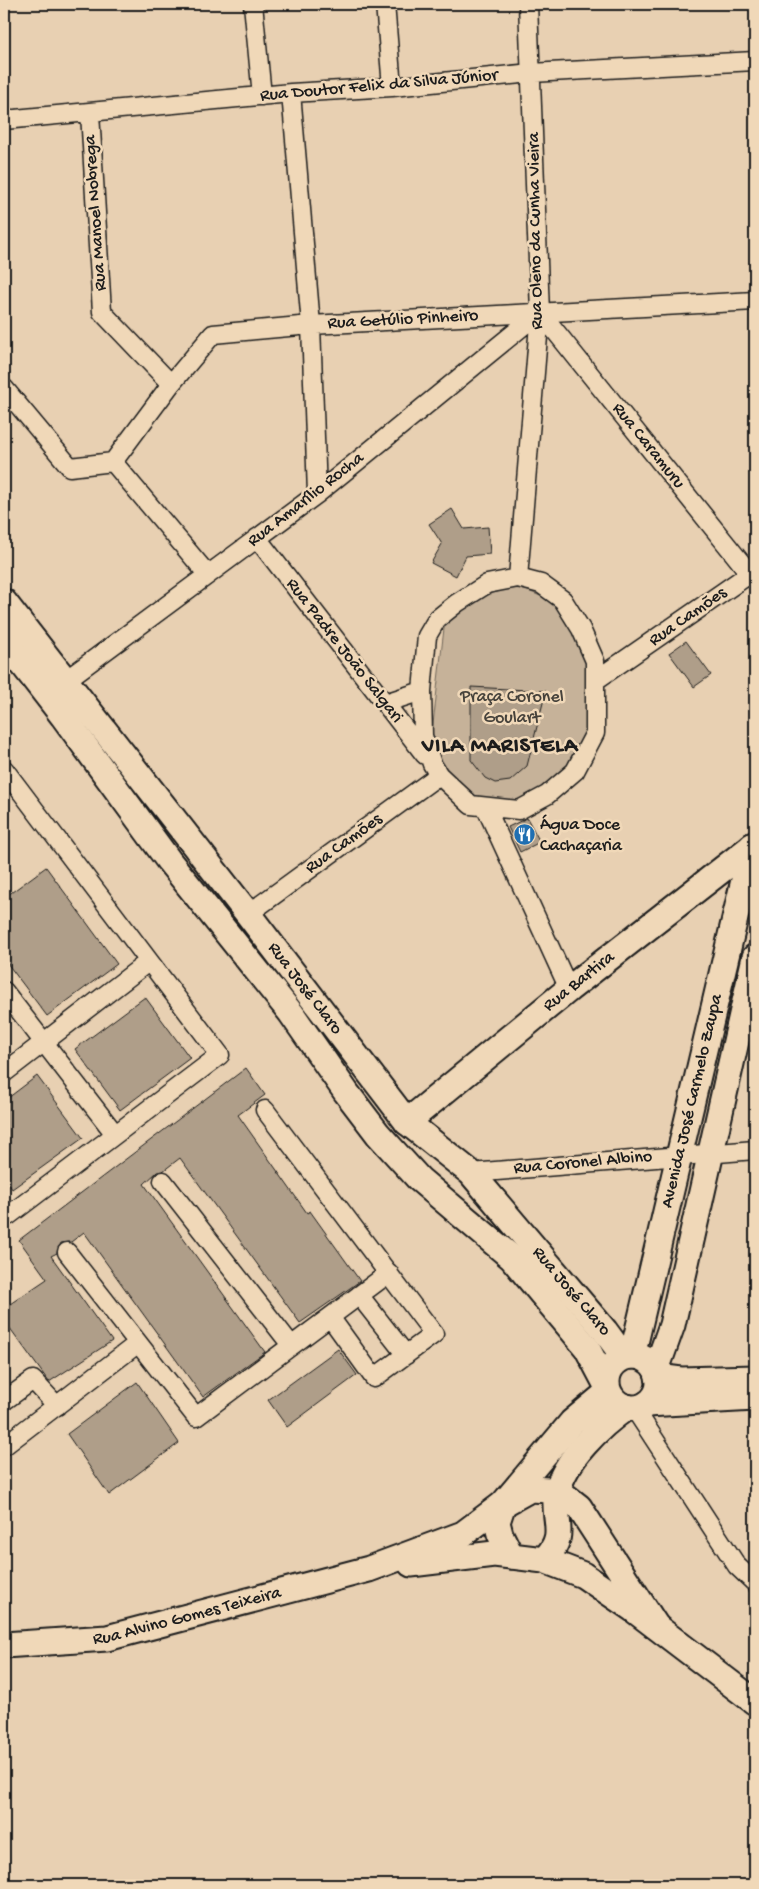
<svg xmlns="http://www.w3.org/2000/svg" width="759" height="1889" font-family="'Gochi Hand',sans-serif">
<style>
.green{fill:#c6b299;stroke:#71675a}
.building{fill:#af9e89;stroke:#1c1c1c}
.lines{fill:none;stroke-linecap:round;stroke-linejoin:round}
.street-casing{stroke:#1c1c1c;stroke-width:21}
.secondary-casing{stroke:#1c1c1c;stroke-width:29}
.street{stroke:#f0d8b8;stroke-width:18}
.secondary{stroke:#f0d8b8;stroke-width:25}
.labels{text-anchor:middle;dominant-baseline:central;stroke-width:5;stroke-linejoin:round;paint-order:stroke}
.street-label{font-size:18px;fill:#1c1c1c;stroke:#f0d8b8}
.park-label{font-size:18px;fill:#46423b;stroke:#f0d8b8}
.poi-label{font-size:18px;fill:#1c1c1c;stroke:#f0d8b8;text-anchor:start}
.district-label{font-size:22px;font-weight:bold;letter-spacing:1px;fill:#1c1c1c;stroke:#f0d8b8}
</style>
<rect width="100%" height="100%" fill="#e8d0b2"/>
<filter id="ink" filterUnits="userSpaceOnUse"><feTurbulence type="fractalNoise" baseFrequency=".02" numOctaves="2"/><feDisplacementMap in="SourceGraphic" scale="10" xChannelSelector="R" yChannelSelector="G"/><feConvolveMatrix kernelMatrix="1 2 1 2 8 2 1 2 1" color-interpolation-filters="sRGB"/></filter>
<g filter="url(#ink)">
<path class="green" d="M516 586 555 602 576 633 589 661 590 731 569 766 544 790 515 804 487 801 470 794 440 763 432 733 445 620 481 597Z"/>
<path class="building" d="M452 509 464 529 488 527 490 554 466 556 456 576 431 563 442 544 429 524Z
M686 641 711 675 694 687 669 653Z
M471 687 546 691 527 766 510 781 495 783 485 778 471 760Z
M527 818 540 842 520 852 508 827Z
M46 867 117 964 47 1016 4 959V898Z
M145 997 190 1058 120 1110 75 1049Z
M246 1068 265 1095 238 1115 307 1213 310 1211 360 1281 300 1323 180 1158 163 1171 157 1172 144 1184 265 1352 203 1397 84 1232 71 1242 61 1243 57 1253 51 1256 112 1341 49 1382 4 1320V1308L47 1279 19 1240Z
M37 1076 83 1138 12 1189 4 1177V1101Z
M338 1349 357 1375 287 1427 268 1400Z
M137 1382 179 1443 109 1495 67 1434Z"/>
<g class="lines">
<defs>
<path id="street" d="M253 4 262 96
M385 4 392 87
M291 93 311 325 317 494
M90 113 102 312 171 384
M4 120 291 93 392 87 531 73 755 61
M540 312 755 580
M4 388 70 467 113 462 208 575
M113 462 171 384 213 334 311 325 755 301
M257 538 425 755
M518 578 541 584 563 600 581 629 595 661V733L575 771 547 795 519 810 471 805 439 775 432 764 423 736 422 691 427 636 437 619 457 603 487 584Z
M518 578 540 312 528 4
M66 680 317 494 540 312
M596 680 755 570
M385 703 422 691
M4 769 220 1055 8 1216 4 1210
M486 808 569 989
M248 914 439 775
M4 991 115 1134
M4 1073 148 962
M265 1110 434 1334 374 1378 330 1317
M471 1173 755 1150
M163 1181 291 1345
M67 1252 196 1417 389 1273
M359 1295 406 1355
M4 1401 33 1380 57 1406
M634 1408 737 1566 755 1583
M4 1446 137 1344"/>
<g id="secondary">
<path id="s1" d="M4 602 248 914 407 1122 471 1173 605 1331 624 1357"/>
<path d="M4 640 63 716 169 861 291 1013 346 1092 378 1134 419 1179 512 1258 587 1348 606 1384"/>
<path id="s2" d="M407 1122 569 989 755 844"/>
<circle cx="633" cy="1382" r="26"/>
<path id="s3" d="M632 1356 752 846"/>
<path d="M656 1370 672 1325 755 957"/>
<path d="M658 1377 681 1380 755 1378"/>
<path d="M647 1404 755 1398"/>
<path d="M511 1556 500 1534 497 1522 503 1504 572 1422 608 1392"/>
<path d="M544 1560C570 1533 551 1520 557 1492 565 1459 600 1426 627 1407"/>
<path d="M411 1564 494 1554 544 1560 583 1575 633 1609 755 1702"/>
<path id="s4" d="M4 1645 107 1638 369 1569 463 1534 503 1504 530 1489 549 1490 565 1496 579 1507 656 1626"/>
</g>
</defs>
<use href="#street" class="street-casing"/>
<use href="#secondary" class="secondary-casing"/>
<use href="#street" class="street"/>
<use href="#secondary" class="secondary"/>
</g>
</g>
<defs>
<symbol id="restaurant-disc" viewBox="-11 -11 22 22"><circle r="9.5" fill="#1f6fb2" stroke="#f0d8b8"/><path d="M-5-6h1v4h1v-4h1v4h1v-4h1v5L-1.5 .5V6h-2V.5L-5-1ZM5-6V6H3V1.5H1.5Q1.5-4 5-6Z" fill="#fff"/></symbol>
</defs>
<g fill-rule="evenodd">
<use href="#restaurant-disc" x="512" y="822" width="25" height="25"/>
</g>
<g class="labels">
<g class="street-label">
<text transform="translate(379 86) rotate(-5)">Rua Doutor Felix da Silva Júnior</text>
<text transform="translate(96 213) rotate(-94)">Rua Manoel Nobrega</text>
<text transform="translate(536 231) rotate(-91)">Rua Oleno da Cunha Vieira</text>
<text transform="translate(403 320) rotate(-3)">Rua Getúlio Pinheiro</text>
<text transform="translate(648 446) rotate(51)">Rua Caramuru</text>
<text transform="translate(306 500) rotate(-38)">Rua Amarílio Rocha</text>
<text transform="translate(688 617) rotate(-35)">Rua Camões</text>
<text transform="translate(344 651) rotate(52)">Rua Padre João Salgari</text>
<text transform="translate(344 844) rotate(-36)">Rua Camões</text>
<text stroke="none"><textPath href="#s2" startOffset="222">Rua Bartira</textPath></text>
<text stroke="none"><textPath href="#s1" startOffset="490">Rua José Claro</textPath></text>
<text stroke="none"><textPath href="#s3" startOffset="262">Avenida José Carmelo Zaupa</textPath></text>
<text transform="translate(583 1163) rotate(-5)">Rua Coronel Albino</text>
<text stroke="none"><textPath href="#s1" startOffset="895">Rua José Claro</textPath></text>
<text stroke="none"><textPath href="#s4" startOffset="186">Rua Alvino Gomes Teixeira</textPath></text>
</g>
<g class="park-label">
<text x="512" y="697">Praça Coronel<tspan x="512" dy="21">Goulart</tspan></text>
</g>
<g class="poi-label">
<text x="540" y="825">Água Doce<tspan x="540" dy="21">Cachaçaria</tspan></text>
</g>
<g class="district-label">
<text x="500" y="747">VILA MARISTELA</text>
</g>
</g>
<rect width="759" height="1889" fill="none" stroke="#f0d8b8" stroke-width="20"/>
<rect x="10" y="10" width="739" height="1869" fill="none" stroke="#1c1c1c" stroke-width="2" filter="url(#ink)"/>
</svg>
